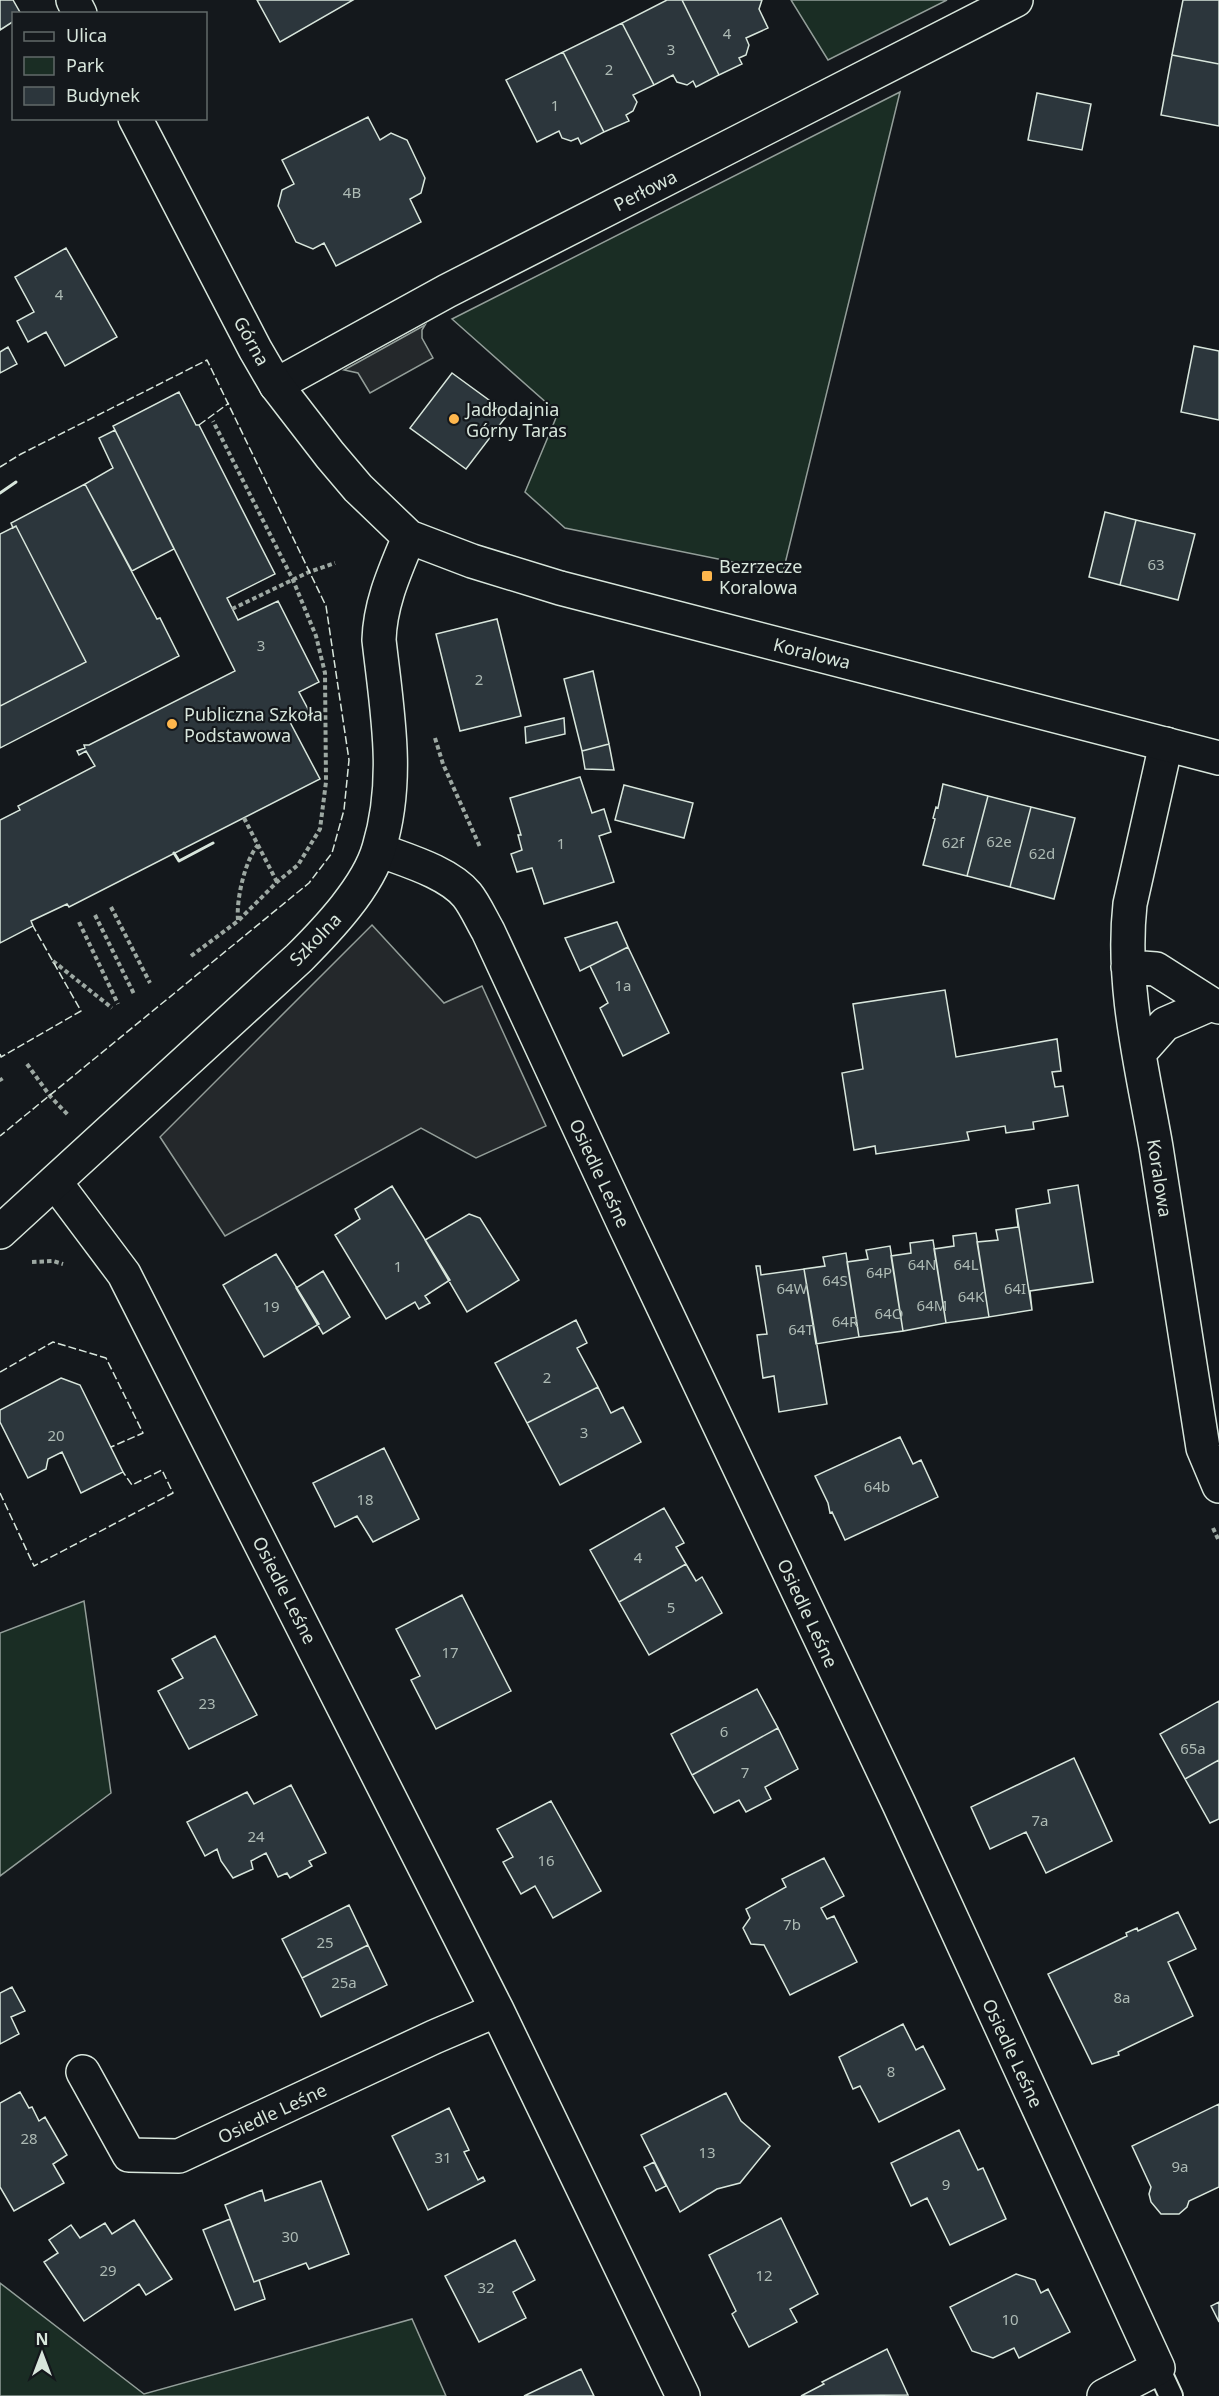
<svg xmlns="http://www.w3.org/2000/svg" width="1219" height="2396" font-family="'Noto Sans',sans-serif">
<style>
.green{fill:#1a2d24;stroke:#939e99;stroke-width:1.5}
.parking{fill:#24282b;stroke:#939e99;stroke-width:1.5}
.building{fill:#2c363c;stroke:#d8e6dc;stroke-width:1.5}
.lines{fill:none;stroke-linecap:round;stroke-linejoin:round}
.service-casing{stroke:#d8e6dc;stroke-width:26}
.minor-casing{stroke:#d8e6dc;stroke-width:36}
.tertiary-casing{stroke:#d8e6dc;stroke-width:36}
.path{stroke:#9da8a2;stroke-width:4;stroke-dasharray:4.5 3;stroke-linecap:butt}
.service{stroke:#14181c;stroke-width:22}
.minor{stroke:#14181c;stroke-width:33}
.tertiary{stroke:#14181c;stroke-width:33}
.fence{stroke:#d8e6dc;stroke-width:1.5;stroke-dasharray:8 3;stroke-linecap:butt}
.wall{stroke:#d8e6dc;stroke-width:3}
.poi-dot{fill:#ffb74d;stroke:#14181c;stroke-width:2}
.labels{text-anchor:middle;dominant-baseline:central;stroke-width:4.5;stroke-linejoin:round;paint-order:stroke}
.number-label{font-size:15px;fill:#adbab4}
.street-label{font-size:18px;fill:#d8e6dc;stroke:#14181c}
.poi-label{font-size:18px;fill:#d8e6dc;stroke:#14181c;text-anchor:start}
</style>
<rect width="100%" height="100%" fill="#14181c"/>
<path class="green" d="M791 0H947L828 60Z
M900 92 783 572 565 528 525 492 558 413 452 319Z
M84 1601 111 1793 0 1876V1633Z
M0 2283 144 2394 412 2319 446 2396H0Z"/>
<path class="parking" d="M425 325 422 330V338L433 358 370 393 358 373 344 370Z
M372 925 444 1003 482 986 546 1126 476 1158 421 1128 225 1236 160 1137Z"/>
<path class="building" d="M0 0H13L21 14H14V21L0 30Z
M257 0H353L280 42Z
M667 0H682L719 75 696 87 693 81 687 85 677 82 673 75 654 85 622 23Z
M682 0H762L759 9 768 28 746 38 749 45 746 55 739 58 742 64 719 75Z
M1183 0H1219V64L1172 55Z
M622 23 654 85 633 95 637 102 633 111 626 115 629 121 604 132 563 52Z
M563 52 604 132 581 144 578 138 571 141 562 138 559 131 537 142 506 80Z
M1172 55 1219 64V126L1161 115Z
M1037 93 1091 104 1082 150 1028 140Z
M368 117 380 140 391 133 407 140 425 178 421 193 410 199 421 222 336 266 324 243 313 249 296 242 278 206 282 190 294 184 282 160Z
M66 248 117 337 65 366 46 332 28 342 17 321 34 312 15 277Z
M1194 346 1219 351V420L1181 412Z
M8 347 17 364 0 373V352Z
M452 373 508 414 466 469 410 428Z
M179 392 196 425H199L275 574 227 598 238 620 278 601 319 682 299 692 309 711 290 722 320 779 69 907 67 904 31 921 33 926 0 943V820L20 810 18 806 95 766 86 751 79 755 77 751 85 748 84 745H89L235 671 113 426Z
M115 430 174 549 132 571 85 484 113 468 99 438Z
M85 484 157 619 160 618 179 656 0 748V706L86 662 16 526 13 528 11 523Z
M1105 512 1136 520 1120 585 1089 577Z
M1136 520 1195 534 1178 600 1120 585Z
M16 526 86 662 0 706V534Z
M497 619 521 716 460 731 436 634Z
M593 671 609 744 582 751 564 679Z
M564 718 565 734 526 743 525 727Z
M609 744 614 770 585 769 582 751Z
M580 777 592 813 604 809 611 832 599 836 614 882 544 904 532 868 517 872 511 854 522 850 518 835H521L510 798Z
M943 784 988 796 967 876 923 865 935 819 933 818 936 807 938 808Z
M624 785 693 803 684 838 615 820Z
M988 796 1031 807 1010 887 967 876Z
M1031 807 1075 818 1054 899 1010 887Z
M617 922 628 947 580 971 565 938Z
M628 947 669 1033 623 1056 600 1008 608 1003 590 966Z
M945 990 956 1057 1057 1039 1061 1071 1052 1072 1055 1087 1063 1086 1068 1116 1033 1122 1034 1129 1006 1133 1005 1126 967 1132 969 1140 876 1154 875 1146 854 1150 842 1073 863 1069 853 1004Z
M1078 1185 1093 1282 1030 1291 1032 1310 1016 1209 1050 1203 1048 1190Z
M392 1186 450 1280 425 1296 430 1303 419 1309 415 1302 386 1319 335 1235 360 1219 355 1209Z
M1016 1209 1032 1310 989 1317 977 1242 998 1240 996 1230 1018 1227Z
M469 1214 480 1218 519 1280 467 1312 425 1240Z
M976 1233 989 1317 946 1323 934 1249 954 1246 953 1236Z
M933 1240 946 1323 903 1331 891 1256 911 1253 910 1243Z
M890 1246 903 1331 859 1337 847 1262 868 1259 866 1250Z
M846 1253 859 1337 816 1344 804 1269 825 1266 823 1257Z
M276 1254 319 1324 264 1357 223 1285Z
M756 1266H760L761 1275 804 1269 827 1404 779 1412 774 1376 763 1378 757 1335 767 1334Z
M323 1271 350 1317 323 1334 296 1288Z
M576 1320 587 1343 577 1348 598 1387 527 1423 495 1363Z
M61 1378 80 1385 123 1472 81 1493 62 1452 48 1459 46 1469 28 1478 0 1422V1410Z
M598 1387 611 1413 623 1407 641 1442 560 1485 527 1423Z
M900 1437 913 1464 921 1460 938 1497 845 1540 832 1512 830 1513 828 1503 815 1476Z
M384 1448 419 1519 373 1542 357 1516 335 1527 313 1483Z
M664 1508 684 1543 676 1547 686 1564 619 1602 590 1550Z
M686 1564 696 1581 702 1577 722 1613 649 1655 619 1602Z
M462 1595 511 1691 436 1729 411 1680 420 1676 396 1629Z
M215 1636 257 1715 189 1749 158 1691 183 1678 172 1659Z
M757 1689 778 1728 692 1775 671 1734Z
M1219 1701V1760L1185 1779 1160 1734Z
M778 1728 798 1769 765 1787 771 1799 746 1812 739 1800 714 1813 692 1775Z
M1074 1758 1112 1841 1046 1873 1026 1832 990 1849 971 1807Z
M1219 1760V1819L1210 1823 1185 1779Z
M291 1785 326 1853 309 1861 312 1866 290 1878 287 1873 278 1877 266 1853 251 1861 253 1869 233 1878 221 1861 217 1849 205 1856 187 1822 247 1792 254 1804Z
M551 1801 601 1891 553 1918 535 1886 521 1894 503 1862 513 1857 497 1829Z
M824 1858 844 1896 821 1908 827 1919 834 1916 857 1962 790 1995 764 1945 751 1944 743 1928 750 1918 746 1909 786 1887 782 1879Z
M349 1905 368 1945 302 1978 282 1939Z
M1178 1912 1196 1949 1168 1962 1193 2016 1118 2052 1119 2055 1092 2064 1048 1974 1127 1936 1126 1933 1137 1928 1138 1931Z
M368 1945 387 1985 321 2017 302 1978Z
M12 1987 25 2011 11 2017 19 2034 0 2044V1993Z
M903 2024 916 2050 923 2046 945 2089 879 2122 860 2086 853 2089 839 2057Z
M20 2092 29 2108 32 2107 39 2121 45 2117 67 2155 53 2164 64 2183 14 2211 0 2187V2103Z
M726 2093 741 2121 770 2146 740 2183 717 2189 680 2212 641 2135Z
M1219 2104V2187L1189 2201 1187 2207 1179 2214H1161L1151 2202 1149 2194 1151 2187 1132 2146Z
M449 2108 469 2150 464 2152 478 2180 483 2177 485 2181 428 2210 392 2136Z
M959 2130 978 2170 983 2168 1006 2219 950 2245 927 2198 911 2206 891 2163Z
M654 2162 666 2186 656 2191 644 2167Z
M321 2181 349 2254 309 2269 306 2263 254 2282 225 2205 262 2190 265 2201Z
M781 2218 818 2294 790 2309 797 2322 749 2347 732 2314 736 2311 709 2255Z
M230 2219 254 2282 259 2280 265 2299 235 2310 203 2230Z
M134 2220 172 2279 146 2295 139 2284 84 2321 44 2262 58 2253 49 2240 71 2225 80 2238 105 2223 112 2234Z
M515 2240 535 2280 513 2292 526 2318 479 2342 445 2276Z
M1016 2274 1035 2280 1041 2293 1048 2289 1070 2332 1019 2358 1014 2348 993 2358 972 2351 950 2307Z
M1219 2302V2322L1211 2306Z
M887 2349 908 2395 801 2396 824 2384 822 2382Z
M581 2369 594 2396H524Z"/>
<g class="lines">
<defs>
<path id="service" d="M1158 2368 1171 2396"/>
<path id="minor" d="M276 385 447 291 1016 0
M1166 744 1130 904C1121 986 1142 1067 1156 1147 1172 1247 1187 1348 1203 1448L1219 1486
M379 850C405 860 448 872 467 895 475 905 481 919 488 931L624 1224 899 1804 1158 2368 1104 2396
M1128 967 1156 969 1211 1004 1219 1007
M1140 1052 1165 1024 1211 1004
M55 1182 124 1274 497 2010 683 2396
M83 2072 129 2155 179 2156 434 2037 497 2010"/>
<path id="tertiary" d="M73 0 80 14
M135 118 255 349 276 385 330 455 358 488 409 537 472 561 560 588 1219 758
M0 1232 299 958C327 930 368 887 379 848 400 779 387 711 379 640 380 603 395 571 409 537"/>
</defs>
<use href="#service" class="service-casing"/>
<use href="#minor" class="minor-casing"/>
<use href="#tertiary" class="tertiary-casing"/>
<path class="path" d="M232 609 309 572 335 563
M435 738 443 764 480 847
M244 818 277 882
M111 907 150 983
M95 915 134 994
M238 920C236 900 245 860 258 845
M79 922 118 1004
M191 956 238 921 277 882 298 865 320 829 326 782 325 673 316 636 293 580 213 421
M53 961 112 1008
M27 1064 50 1096 68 1115
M0 1078 2 1081
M32 1262 53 1261 63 1264
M1213 1528 1219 1541"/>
<use href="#service" class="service"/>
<use href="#minor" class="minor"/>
<use href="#tertiary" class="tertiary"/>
<path class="fence" d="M199 425 229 403
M0 467 21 454 207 360 326 606 349 760 344 810 332 853 309 883 0 1136
M0 1054 1 1057 81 1011 33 926
M0 1372 53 1342 106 1358 143 1433 111 1447
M0 1493 34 1566 173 1493 162 1470 132 1485 123 1472"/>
<path class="wall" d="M0 493 16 482
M174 853 179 861 213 843"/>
</g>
<g class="poi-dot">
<circle cx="454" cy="419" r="6"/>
<rect x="701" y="570" width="12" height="12" rx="3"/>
<circle cx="172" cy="724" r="6"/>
</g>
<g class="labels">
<g class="number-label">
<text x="727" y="33">4</text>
<text x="671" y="49">3</text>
<text x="609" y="69">2</text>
<text x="555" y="105">1</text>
<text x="352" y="192">4B</text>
<text x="59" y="294">4</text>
<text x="1156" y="564">63</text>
<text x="261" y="645">3</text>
<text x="479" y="679">2</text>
<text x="999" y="841">62e</text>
<text x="953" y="842">62f</text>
<text x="561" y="843">1</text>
<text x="1042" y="853">62d</text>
<text x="623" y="985">1a</text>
<text x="922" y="1264">64N</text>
<text x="966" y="1264">64L</text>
<text x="398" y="1266">1</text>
<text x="879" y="1272">64P</text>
<text x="835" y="1280">64S</text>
<text x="792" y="1288">64W</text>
<text x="1015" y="1288">64I</text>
<text x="971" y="1296">64K</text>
<text x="932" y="1305">64M</text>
<text x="271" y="1306">19</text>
<text x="889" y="1313">64O</text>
<text x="845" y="1321">64R</text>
<text x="801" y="1329">64T</text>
<text x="547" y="1377">2</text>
<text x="584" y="1432">3</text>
<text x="56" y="1435">20</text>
<text x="877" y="1486">64b</text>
<text x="365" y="1499">18</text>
<text x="638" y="1557">4</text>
<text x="671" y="1607">5</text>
<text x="450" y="1652">17</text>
<text x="207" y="1703">23</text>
<text x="724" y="1731">6</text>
<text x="1193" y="1748">65a</text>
<text x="745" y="1772">7</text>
<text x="1040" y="1820">7a</text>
<text x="256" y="1836">24</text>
<text x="546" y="1860">16</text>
<text x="792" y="1924">7b</text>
<text x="325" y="1942">25</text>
<text x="344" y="1982">25a</text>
<text x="1122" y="1997">8a</text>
<text x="891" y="2071">8</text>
<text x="29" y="2138">28</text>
<text x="707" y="2152">13</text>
<text x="443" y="2157">31</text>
<text x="1180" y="2166">9a</text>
<text x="946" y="2184">9</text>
<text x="290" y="2236">30</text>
<text x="108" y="2270">29</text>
<text x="764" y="2275">12</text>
<text x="486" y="2287">32</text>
<text x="1010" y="2319">10</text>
</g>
<g class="street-label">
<text transform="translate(645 190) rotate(-27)">Perłowa</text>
<text transform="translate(252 341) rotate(61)">Górna</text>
<text transform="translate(812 653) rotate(14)">Koralowa</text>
<text transform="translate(315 939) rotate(-46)">Szkolna</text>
<text transform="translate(600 1173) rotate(65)">Osiedle Leśne</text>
<text transform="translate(1160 1178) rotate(81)">Koralowa</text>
<text transform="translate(285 1590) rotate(63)">Osiedle Leśne</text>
<text transform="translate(808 1613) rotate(65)">Osiedle Leśne</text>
<text transform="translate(1013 2053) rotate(65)">Osiedle Leśne</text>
<text transform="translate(272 2113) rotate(-25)">Osiedle Leśne</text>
</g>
<g class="poi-label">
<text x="466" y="409">Jadłodajnia<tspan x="466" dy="21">Górny Taras</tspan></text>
<text x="719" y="566">Bezrzecze<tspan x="719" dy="21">Koralowa</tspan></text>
<text x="184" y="714">Publiczna Szkoła<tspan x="184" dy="21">Podstawowa</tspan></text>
</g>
</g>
<rect x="12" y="12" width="195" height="108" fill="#14181c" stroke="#626a69" stroke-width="1.5"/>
<rect x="24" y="32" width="30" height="9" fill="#14181c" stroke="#626a69" stroke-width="1.5"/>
<text x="66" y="42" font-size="18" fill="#d8e6dc">Ulica</text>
<rect x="24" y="57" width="30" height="18" fill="#1a2d24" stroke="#626a69" stroke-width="1.5"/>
<text x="66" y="72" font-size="18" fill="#d8e6dc">Park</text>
<rect x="24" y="87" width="30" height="18" fill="#2c363c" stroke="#626a69" stroke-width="1.5"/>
<text x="66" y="102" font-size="18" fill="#d8e6dc">Budynek</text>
<g transform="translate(42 2354)" stroke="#14181c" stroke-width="4.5" paint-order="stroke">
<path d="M0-4.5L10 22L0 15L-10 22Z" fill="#d8e6dc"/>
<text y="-9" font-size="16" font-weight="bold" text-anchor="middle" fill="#d8e6dc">N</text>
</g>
</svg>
